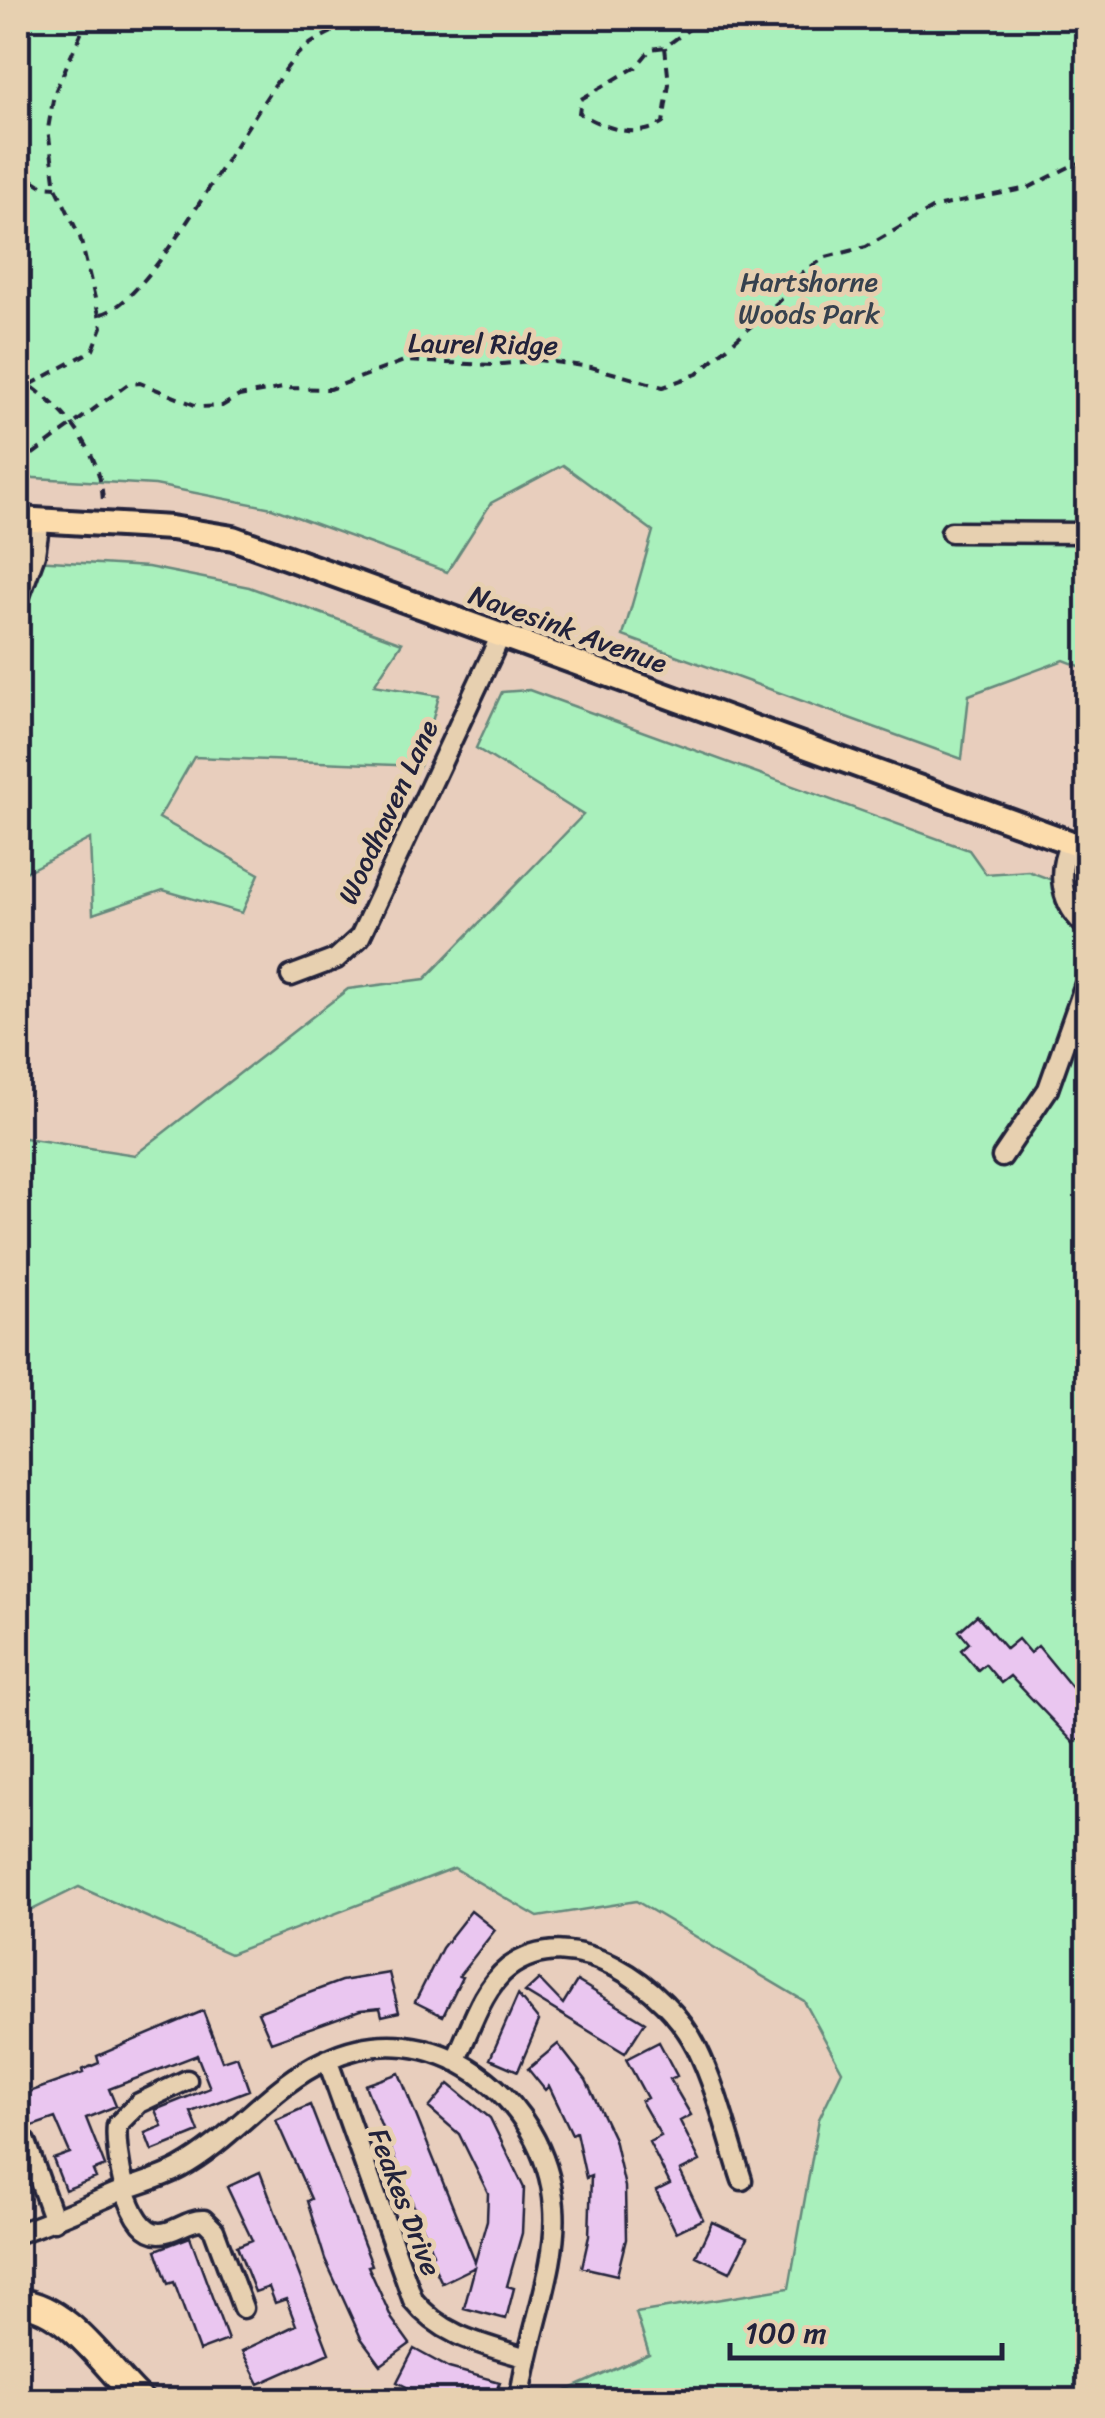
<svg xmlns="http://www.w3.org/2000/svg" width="1105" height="2418" font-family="Sriracha,sans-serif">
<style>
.green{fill:#a9f0bc;stroke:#66897c;stroke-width:2.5}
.building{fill:#eac6f0;stroke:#22223b;stroke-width:2.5}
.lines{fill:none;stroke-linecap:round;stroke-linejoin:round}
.minor-casing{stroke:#22223b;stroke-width:25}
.major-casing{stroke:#22223b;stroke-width:30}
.highway-casing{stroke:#22223b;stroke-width:32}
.path{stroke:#22223b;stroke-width:4;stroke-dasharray:10 8;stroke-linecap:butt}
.minor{stroke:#e7d0b0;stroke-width:18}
.major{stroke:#fcdcac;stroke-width:22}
.highway{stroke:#fcdcac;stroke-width:25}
.labels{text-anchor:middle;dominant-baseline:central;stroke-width:10;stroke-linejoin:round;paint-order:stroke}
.park-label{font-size:28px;fill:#36414e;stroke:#e7d0b0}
.street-label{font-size:28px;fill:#22223b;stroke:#e7d0b0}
</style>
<rect width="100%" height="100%" fill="#e8cebd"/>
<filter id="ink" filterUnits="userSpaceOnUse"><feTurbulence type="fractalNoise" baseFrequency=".01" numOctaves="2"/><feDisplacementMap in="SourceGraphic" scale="20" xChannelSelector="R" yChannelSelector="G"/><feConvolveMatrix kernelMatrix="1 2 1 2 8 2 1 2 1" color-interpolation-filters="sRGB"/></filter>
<g filter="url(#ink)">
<path class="green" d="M18 18H1087V669L1064 660 969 695 962 759 623 636 653 531 563 465 491 503 447 572 272 508 155 485 18 477Z
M18 559 148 567 249 587 402 643 374 685 439 696 420 766 194 757 159 818 259 874 242 913 163 890 93 914 90 839 18 876Z
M529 690 969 850 986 874 1028 871 1087 893V2400H546L649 2354 636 2313 789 2288 819 2119 842 2071 804 2001 636 1901 538 1917 454 1868 230 1954 79 1887 24 1914 18 1933V1137L135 1155 348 989 425 979 583 815 476 748 502 692Z"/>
<path class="building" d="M977 1615 1006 1649 1018 1639 1030 1653 1038 1646 1088 1707V1732L1074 1743 1010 1676 1001 1683 985 1664 978 1670 961 1650 969 1643 959 1631Z
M471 1911 495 1930 459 1976 462 1977 443 2016 415 2002 442 1948Z
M389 1973 399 2012 382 2016 380 2008 360 2010 271 2042 258 2012 341 1981Z
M539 1979 563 2004 577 1981 645 2022 625 2053 525 1992Z
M518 1995 539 2021 518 2071 490 2059Z
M203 2011 222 2061 237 2056 249 2090 191 2112 199 2132 152 2151 145 2133 162 2126 155 2110 210 2088 197 2055 109 2089 116 2106 86 2118 105 2166 93 2171 96 2178 65 2190 53 2159 70 2153 55 2118 18 2131V2096L83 2073 82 2070 99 2063 97 2056Z
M659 2042 677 2076 670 2079 691 2115 680 2121 700 2161 680 2171 703 2219 676 2232 656 2191 670 2184 649 2142 661 2136 641 2101 647 2098 626 2059Z
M558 2044 586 2080 614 2139 625 2187 626 2239 617 2275 582 2267 589 2236 591 2176 586 2178 576 2132 572 2134 549 2086 545 2090 528 2069Z
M399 2073 475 2262 487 2220 488 2193 459 2134 429 2108 449 2084 490 2118 524 2188 522 2233 507 2286 514 2288 506 2319 464 2308 475 2267 442 2283 429 2256 433 2254 365 2085Z
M310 2105 372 2265 368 2266 392 2319 410 2344 381 2365 361 2338 325 2259 307 2201 311 2199 276 2120Z
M260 2172 329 2353 259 2384 242 2351 296 2325 286 2299 275 2303 269 2287 255 2292 237 2246 252 2240 227 2187Z
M712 2222 747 2238 730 2272 696 2256Z
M190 2237 228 2340 199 2351 174 2282 168 2284 156 2250Z
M414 2349 449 2368 500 2382 495 2400H455L432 2394 430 2399 397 2382Z"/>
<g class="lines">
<defs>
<path id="minor" d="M951 532 1088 533
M18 601 35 554 40 520
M1070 843C1056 873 1060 905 1088 928
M291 976 336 959 360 937 500 637
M1002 1157 1048 1089 1088 976
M327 2059 413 2300C442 2336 481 2344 524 2357
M455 2061C470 2031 481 1989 508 1968 574 1919 667 1988 697 2048 717 2089 728 2137 742 2180
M187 2080 139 2103 117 2125C114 2149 127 2234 160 2233 175 2233 188 2219 204 2220L214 2230 243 2308
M26 2142 54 2221
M18 2233C54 2221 88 2205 123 2190 142 2183 162 2178 180 2168 233 2139 271 2085 326 2060 432 2009 546 2097 554 2207 559 2268 526 2338 520 2400"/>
<path id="major" d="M18 519 171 528 233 538 1088 849"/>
<path id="highway" d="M18 2302C69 2307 105 2367 140 2400"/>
</defs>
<use href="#minor" class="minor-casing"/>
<use href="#major" class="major-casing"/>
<use href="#highway" class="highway-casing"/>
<path class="path" d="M665 47 669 84 663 123C636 140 605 128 579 113L581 99 636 67 651 49 665 47 704 18
M18 171 42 186 56 187
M101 314C154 303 255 100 299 53 316 36 339 31 358 18
M18 377C62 406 102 448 103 504
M30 385 93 350 102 327 80 237 56 187 48 129 54 94 88 18
M18 465 128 384 140 383 200 407 222 406 239 396 283 388 330 389 404 361 493 365 539 360 591 367 663 387 697 374 786 295 803 272 826 257 866 247 935 207 1028 188 1075 164 1088 162"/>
<use href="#minor" class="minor"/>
<use href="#major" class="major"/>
<use href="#highway" class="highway"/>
</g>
</g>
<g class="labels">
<g class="park-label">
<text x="809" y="281">Hartshorne<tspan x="809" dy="32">Woods Park</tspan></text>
</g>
<g class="street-label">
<text transform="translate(483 344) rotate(1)">Laurel Ridge</text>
<text transform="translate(568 629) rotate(20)">Navesink Avenue</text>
<text transform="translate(388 812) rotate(-65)">Woodhaven Lane</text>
<text transform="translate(405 2202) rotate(69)">Feakes Drive</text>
</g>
</g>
<rect width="1105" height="2418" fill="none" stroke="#e7d0b0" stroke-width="60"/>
<rect x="30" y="30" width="1045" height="2358" fill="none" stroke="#22223b" stroke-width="4" filter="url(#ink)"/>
<path d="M730 2343v15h272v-15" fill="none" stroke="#22223b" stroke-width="5"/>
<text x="745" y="2343" font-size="30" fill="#22223b" stroke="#e7d0b0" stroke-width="8" paint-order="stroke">100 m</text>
</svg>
